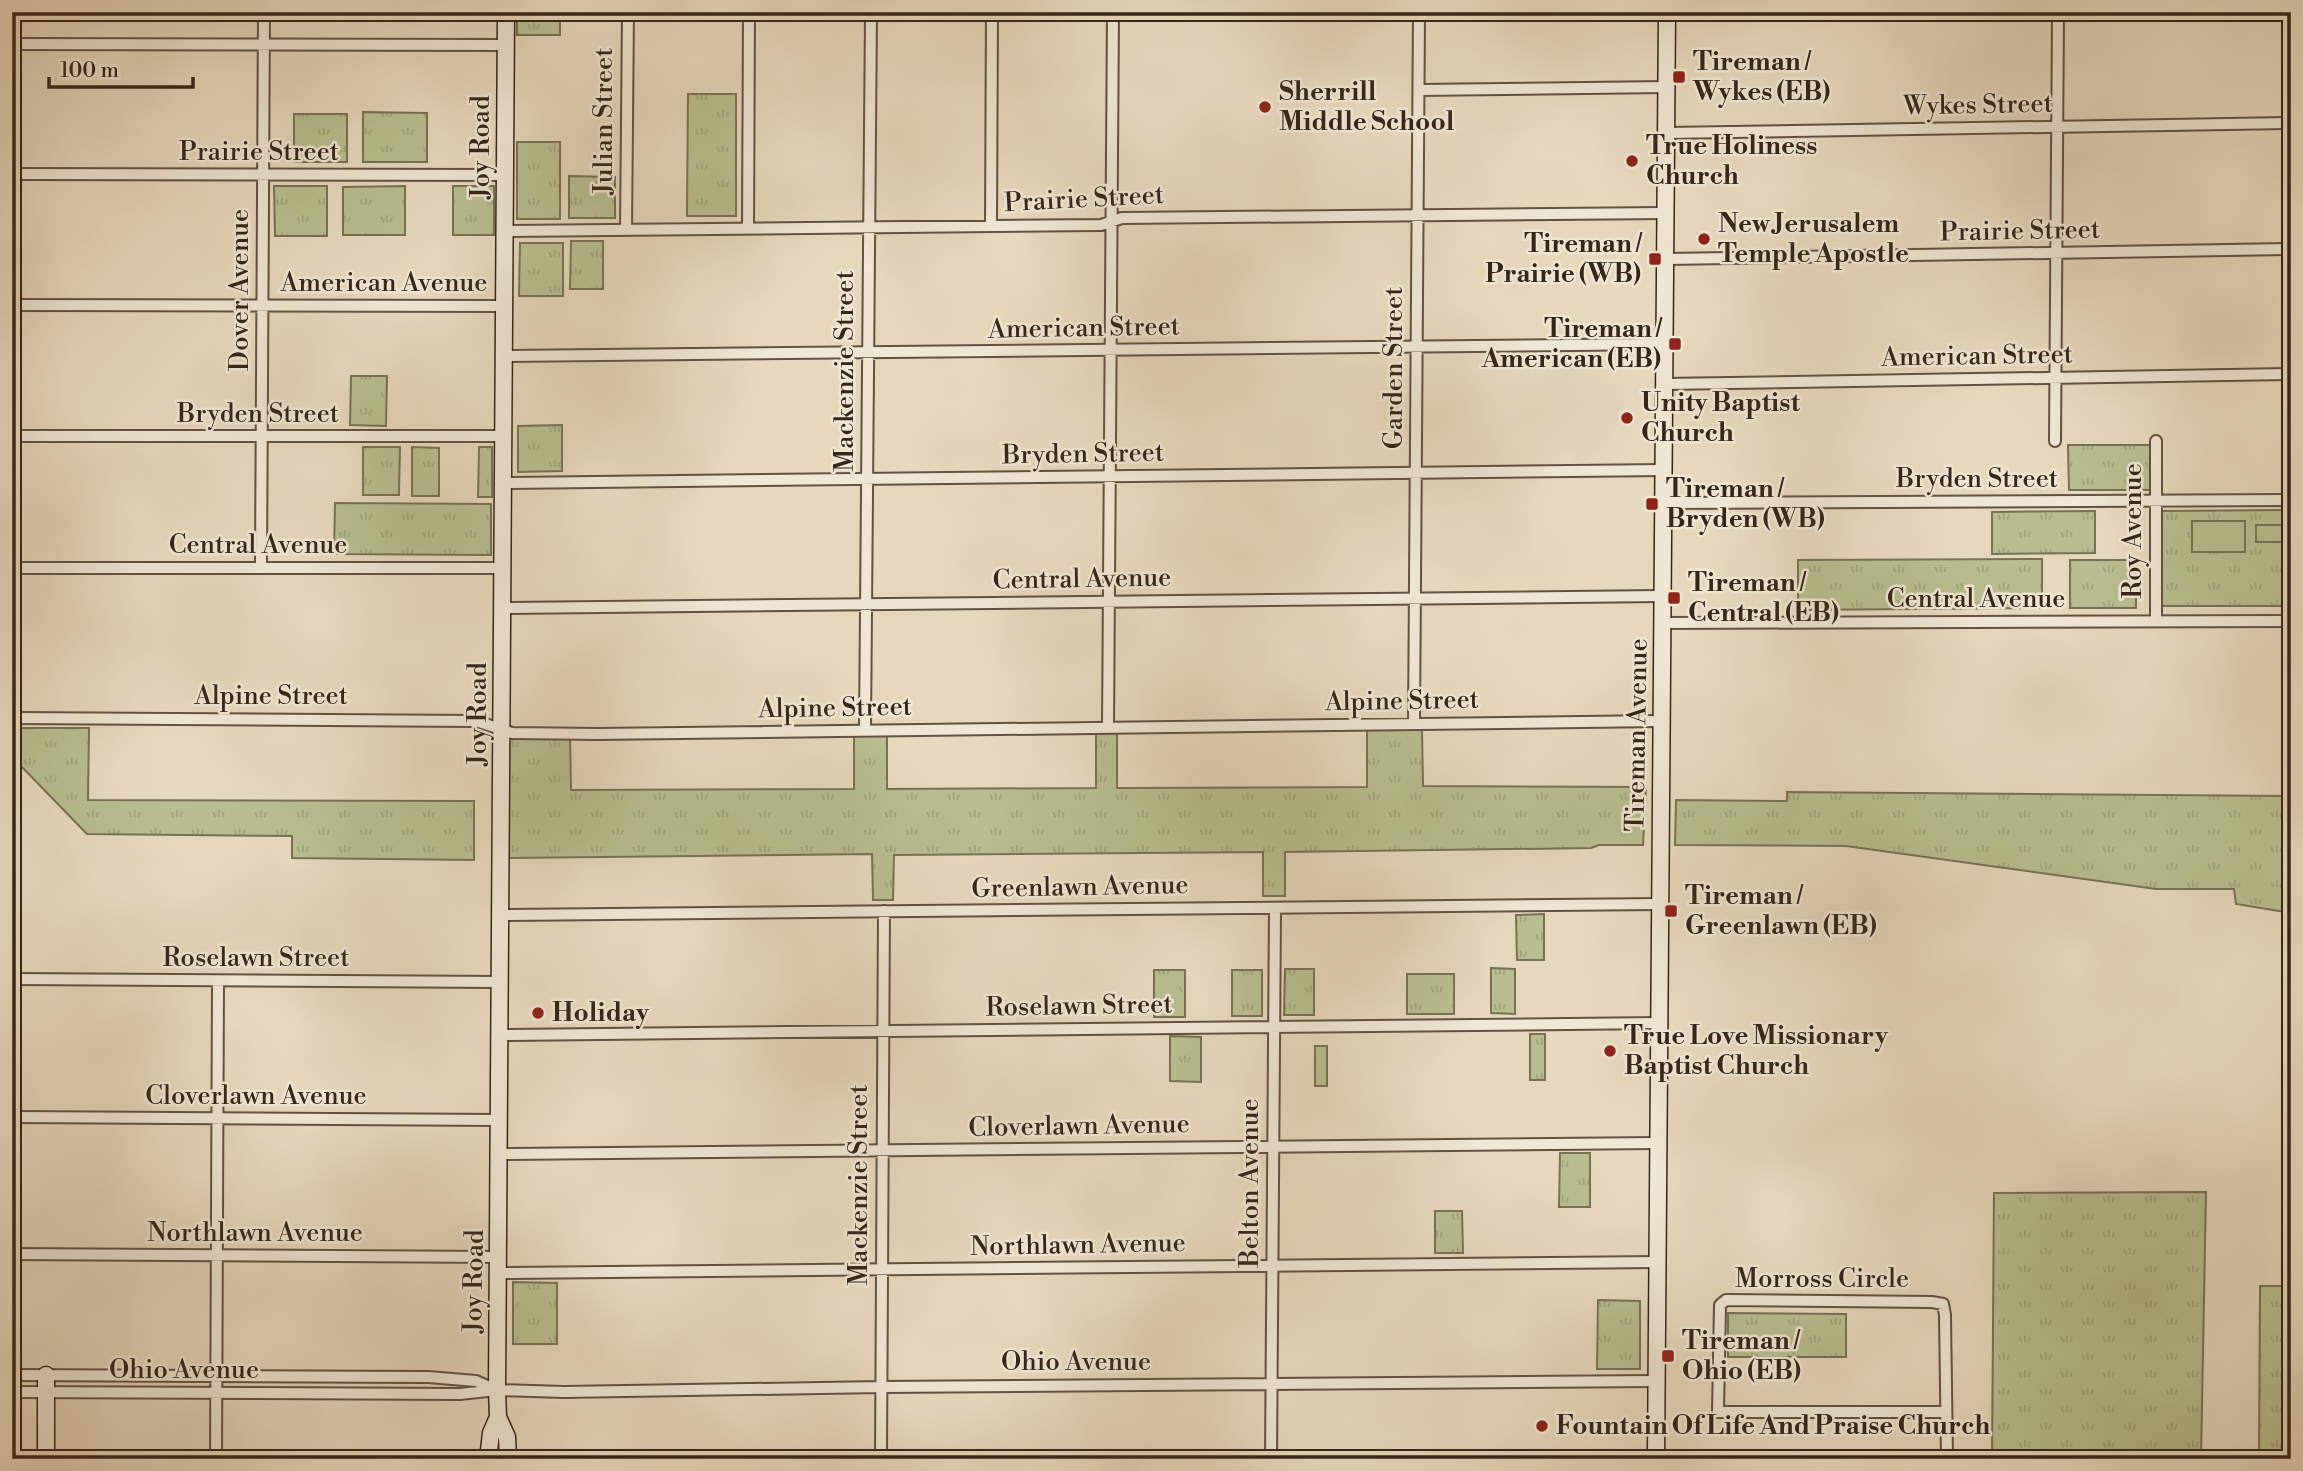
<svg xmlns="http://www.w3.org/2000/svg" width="2303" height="1471" font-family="'Libre Bodoni',serif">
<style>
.grass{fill:url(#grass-tufts);stroke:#777254;stroke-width:2}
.pitch{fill:#b8be8f;stroke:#777254;stroke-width:2}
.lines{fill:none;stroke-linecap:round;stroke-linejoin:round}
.street-casing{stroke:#625242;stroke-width:14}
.secondary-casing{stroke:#362619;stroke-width:19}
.street{stroke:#efe6d3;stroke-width:10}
.secondary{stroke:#efe6d3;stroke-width:16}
.poi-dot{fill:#8f2418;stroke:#efe6d3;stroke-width:2.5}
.labels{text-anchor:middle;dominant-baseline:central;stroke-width:5;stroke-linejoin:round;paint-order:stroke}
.poi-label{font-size:26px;font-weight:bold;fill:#362619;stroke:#efe6d3;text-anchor:start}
.street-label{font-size:26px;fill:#362619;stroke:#efe6d3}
</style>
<defs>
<pattern id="grass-tufts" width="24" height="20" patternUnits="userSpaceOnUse" patternTransform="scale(1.75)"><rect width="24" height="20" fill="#b8be8f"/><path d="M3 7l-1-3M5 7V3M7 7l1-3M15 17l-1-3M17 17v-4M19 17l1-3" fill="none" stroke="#9fa37b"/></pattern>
</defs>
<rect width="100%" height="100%" fill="#e7d8bc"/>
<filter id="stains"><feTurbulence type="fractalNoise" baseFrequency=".00286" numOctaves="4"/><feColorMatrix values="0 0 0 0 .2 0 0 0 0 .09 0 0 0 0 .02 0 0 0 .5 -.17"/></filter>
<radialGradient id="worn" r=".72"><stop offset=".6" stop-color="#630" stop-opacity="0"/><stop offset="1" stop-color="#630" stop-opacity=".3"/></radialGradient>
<path class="grass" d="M517 12H560V35H517Z
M688 94H736V216H687Z
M363 112 427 113V162H363Z
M294 114H347V162H294Z
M517 142H560V219H517Z
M569 176 615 177V218H569Z
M274 186H327V236H275Z
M405 186V235H343V187Z
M453 186H494V235H453Z
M571 241H603V289H570Z
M520 243H563V296H519Z
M351 376H387L386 426 350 425Z
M562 425V471L518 472V426Z
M2068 445H2151V490H2069Z
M363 447H400L399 495H363Z
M412 447 439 448V496H412Z
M479 447H492V497H478Z
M335 503 491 504V555L334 554Z
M2291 510V606H2161V511Z
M2095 511V553L1992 554V512Z
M2042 559V608L1798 610V560Z
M2070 560H2136V608H2070Z
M12 728H89L88 800 474 801V860L292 858V836L87 834 20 765H12Z
M1422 729 1423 786 1646 787 1643 845H1599L1591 848 1285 852V896H1263V852L894 855 893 900H873L872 854 501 858 502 733 570 732 571 790 854 789V735H887V789L1096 788V733H1117V788L1367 787V730Z
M1787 792 2291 796V913L2236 904 2234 889H2156L1846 846 1675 845 1676 800 1787 801Z
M1544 914V960H1517L1516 915Z
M1491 968 1515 969V1014L1491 1013Z
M1285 969H1314V1015H1284Z
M1154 970H1185V1017H1154Z
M1232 970H1262V1016H1232Z
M1407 974H1454V1014H1407Z
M1530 1034H1545V1080H1530Z
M1170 1036 1201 1037V1082L1170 1081Z
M1315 1046H1327V1086H1315Z
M1560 1153H1590V1207H1559Z
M2206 1192 2201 1459H1992L1994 1193Z
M1435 1211H1462L1463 1253H1435Z
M513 1282 557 1283V1344H513Z
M2260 1286H2291V1459H2259Z
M1598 1300 1640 1301V1369H1597Z
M1728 1313 1846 1314V1357H1728Z"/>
<path class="pitch" d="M2192 521H2245V552H2192Z
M2256 525H2282V542H2256Z"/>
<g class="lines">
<defs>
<path id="street" d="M12 44 506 45
M1419 90 1667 87
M1666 133 2291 123
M12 174 505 175
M991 226 992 12
M748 228 749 12
M626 230 628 12
M505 231 1101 225 1122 218 1666 213
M1665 259 2291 249
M12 305 504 306
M504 356 1665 344
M1664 384 2291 374
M12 436H504
M2055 441 2058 12
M2156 441V621
M503 483 1664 470
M1663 503 2291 500
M12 568H503
M261 568 264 12
M503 608 1662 596
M1662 623 2291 621
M12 718 476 721 512 733 598 734 1661 721
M1414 724 1419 12
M1108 728 1113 12
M865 730 871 12
M501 915 1660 904
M12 979 500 982
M500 1035 1659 1023
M12 1117 499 1120
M499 1154 1658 1143
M12 1254 498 1257
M498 1273 1657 1262
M12 1375 428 1377 476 1381 494 1389
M12 1392 460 1394 497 1390 564 1392 881 1387 1656 1381
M1946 1412H1718L1720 1305 1726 1300 1932 1302 1943 1304 1945 1315 1947 1459
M216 1459 218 981
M881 1459 884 911
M1271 1459 1275 908"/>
<path id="secondary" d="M506 12 497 1390 498 1417 507 1437 508 1459
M46 1459V1375
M488 1459 491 1433 498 1417
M1656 1459 1667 12"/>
</defs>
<use href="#street" class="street-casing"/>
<use href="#secondary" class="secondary-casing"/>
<use href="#street" class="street"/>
<use href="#secondary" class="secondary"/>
</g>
<g class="poi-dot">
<rect x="1672" y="70" width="14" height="14" rx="3.5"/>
<circle cx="1265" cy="107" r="7"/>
<circle cx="1632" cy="161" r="7"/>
<circle cx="1704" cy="239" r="7"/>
<rect x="1648" y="252" width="14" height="14" rx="3.5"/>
<rect x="1668" y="337" width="14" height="14" rx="3.5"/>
<circle cx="1627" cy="418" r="7"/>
<rect x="1645" y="497" width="14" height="14" rx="3.5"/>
<rect x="1667" y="591" width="14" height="14" rx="3.5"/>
<rect x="1664" y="904" width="14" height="14" rx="3.5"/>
<circle cx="538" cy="1013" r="7"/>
<circle cx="1610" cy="1051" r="7"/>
<rect x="1661" y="1349" width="14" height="14" rx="3.5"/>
<circle cx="1542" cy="1426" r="7"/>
</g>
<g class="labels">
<g class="poi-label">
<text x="1693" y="62">Tireman /<tspan x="1693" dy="30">Wykes (EB)</tspan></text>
<text x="1279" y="92">Sherrill<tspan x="1279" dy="30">Middle School</tspan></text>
<text x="1646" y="146">True Holiness<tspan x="1646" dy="30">Church</tspan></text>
<text x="1718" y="224">New Jerusalem<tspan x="1718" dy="30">Temple Apostle</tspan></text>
<text x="1641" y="244" text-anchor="end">Tireman /<tspan x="1641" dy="30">Prairie (WB)</tspan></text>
<text x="1661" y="329" text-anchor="end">Tireman /<tspan x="1661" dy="30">American (EB)</tspan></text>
<text x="1641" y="403">Unity Baptist<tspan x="1641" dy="30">Church</tspan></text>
<text x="1666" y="489">Tireman /<tspan x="1666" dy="30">Bryden (WB)</tspan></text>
<text x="1688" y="583">Tireman /<tspan x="1688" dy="30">Central (EB)</tspan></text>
<text x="1685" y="896">Tireman /<tspan x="1685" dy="30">Greenlawn (EB)</tspan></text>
<text x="552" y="1013">Holiday</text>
<text x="1624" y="1036">True Love Missionary<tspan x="1624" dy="30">Baptist Church</tspan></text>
<text x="1682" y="1341">Tireman /<tspan x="1682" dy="30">Ohio (EB)</tspan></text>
<text x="1556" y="1426">Fountain Of Life And Praise Church</text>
</g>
<g class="street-label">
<text transform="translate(1978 105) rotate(-1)">Wykes Street</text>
<text transform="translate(604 121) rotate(-90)">Julian Street</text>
<text transform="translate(481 147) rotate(-90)">Joy Road</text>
<text x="259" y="152">Prairie Street</text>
<text transform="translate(1084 199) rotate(-3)">Prairie Street</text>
<text transform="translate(2020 231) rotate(-1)">Prairie Street</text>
<text x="384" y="283">American Avenue</text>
<text transform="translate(240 290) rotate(-90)">Dover Avenue</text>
<text transform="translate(1084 328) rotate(-1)">American Street</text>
<text transform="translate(1977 356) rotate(-1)">American Street</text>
<text transform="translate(1394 368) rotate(-90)">Garden Street</text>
<text transform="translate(845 371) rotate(-90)">Mackenzie Street</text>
<text x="258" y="414">Bryden Street</text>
<text transform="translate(1083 454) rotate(-1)">Bryden Street</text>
<text x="1977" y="479">Bryden Street</text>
<text transform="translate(2133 531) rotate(-90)">Roy Avenue</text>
<text x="258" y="545">Central Avenue</text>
<text transform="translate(1082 579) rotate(-1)">Central Avenue</text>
<text x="1976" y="599">Central Avenue</text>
<text x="271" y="696">Alpine Street</text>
<text transform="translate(1402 701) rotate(-1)">Alpine Street</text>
<text transform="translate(835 708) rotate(-1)">Alpine Street</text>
<text transform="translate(478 714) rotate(-90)">Joy Road</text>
<text transform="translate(1637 735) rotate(-89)">Tireman Avenue</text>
<text transform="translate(1080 887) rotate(-1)">Greenlawn Avenue</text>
<text x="256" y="958">Roselawn Street</text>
<text transform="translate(1079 1006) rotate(-1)">Roselawn Street</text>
<text x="256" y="1096">Cloverlawn Avenue</text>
<text transform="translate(1079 1126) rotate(-1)">Cloverlawn Avenue</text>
<text transform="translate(1250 1183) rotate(-90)">Belton Avenue</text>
<text transform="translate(859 1185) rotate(-90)">Mackenzie Street</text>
<text x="255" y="1233">Northlawn Avenue</text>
<text transform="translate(1078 1245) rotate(-1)">Northlawn Avenue</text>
<text x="1822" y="1279">Morross Circle</text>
<text transform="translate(474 1281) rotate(-89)">Joy Road</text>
<text x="1076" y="1362">Ohio Avenue</text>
<text x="184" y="1370">Ohio Avenue</text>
</g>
</g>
<rect width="2303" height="1471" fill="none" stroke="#e7d8bc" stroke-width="42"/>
<rect x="14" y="14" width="2275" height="1443" fill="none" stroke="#362619" stroke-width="3.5"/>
<rect x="21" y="21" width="2261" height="1429" fill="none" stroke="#362619" stroke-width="2"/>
<path d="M49 77v10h144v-10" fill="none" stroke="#362619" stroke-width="3.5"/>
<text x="60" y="77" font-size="21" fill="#362619" stroke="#efe6d3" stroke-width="5" paint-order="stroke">100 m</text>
<rect width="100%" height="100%" filter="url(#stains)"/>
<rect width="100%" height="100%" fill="url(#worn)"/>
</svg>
